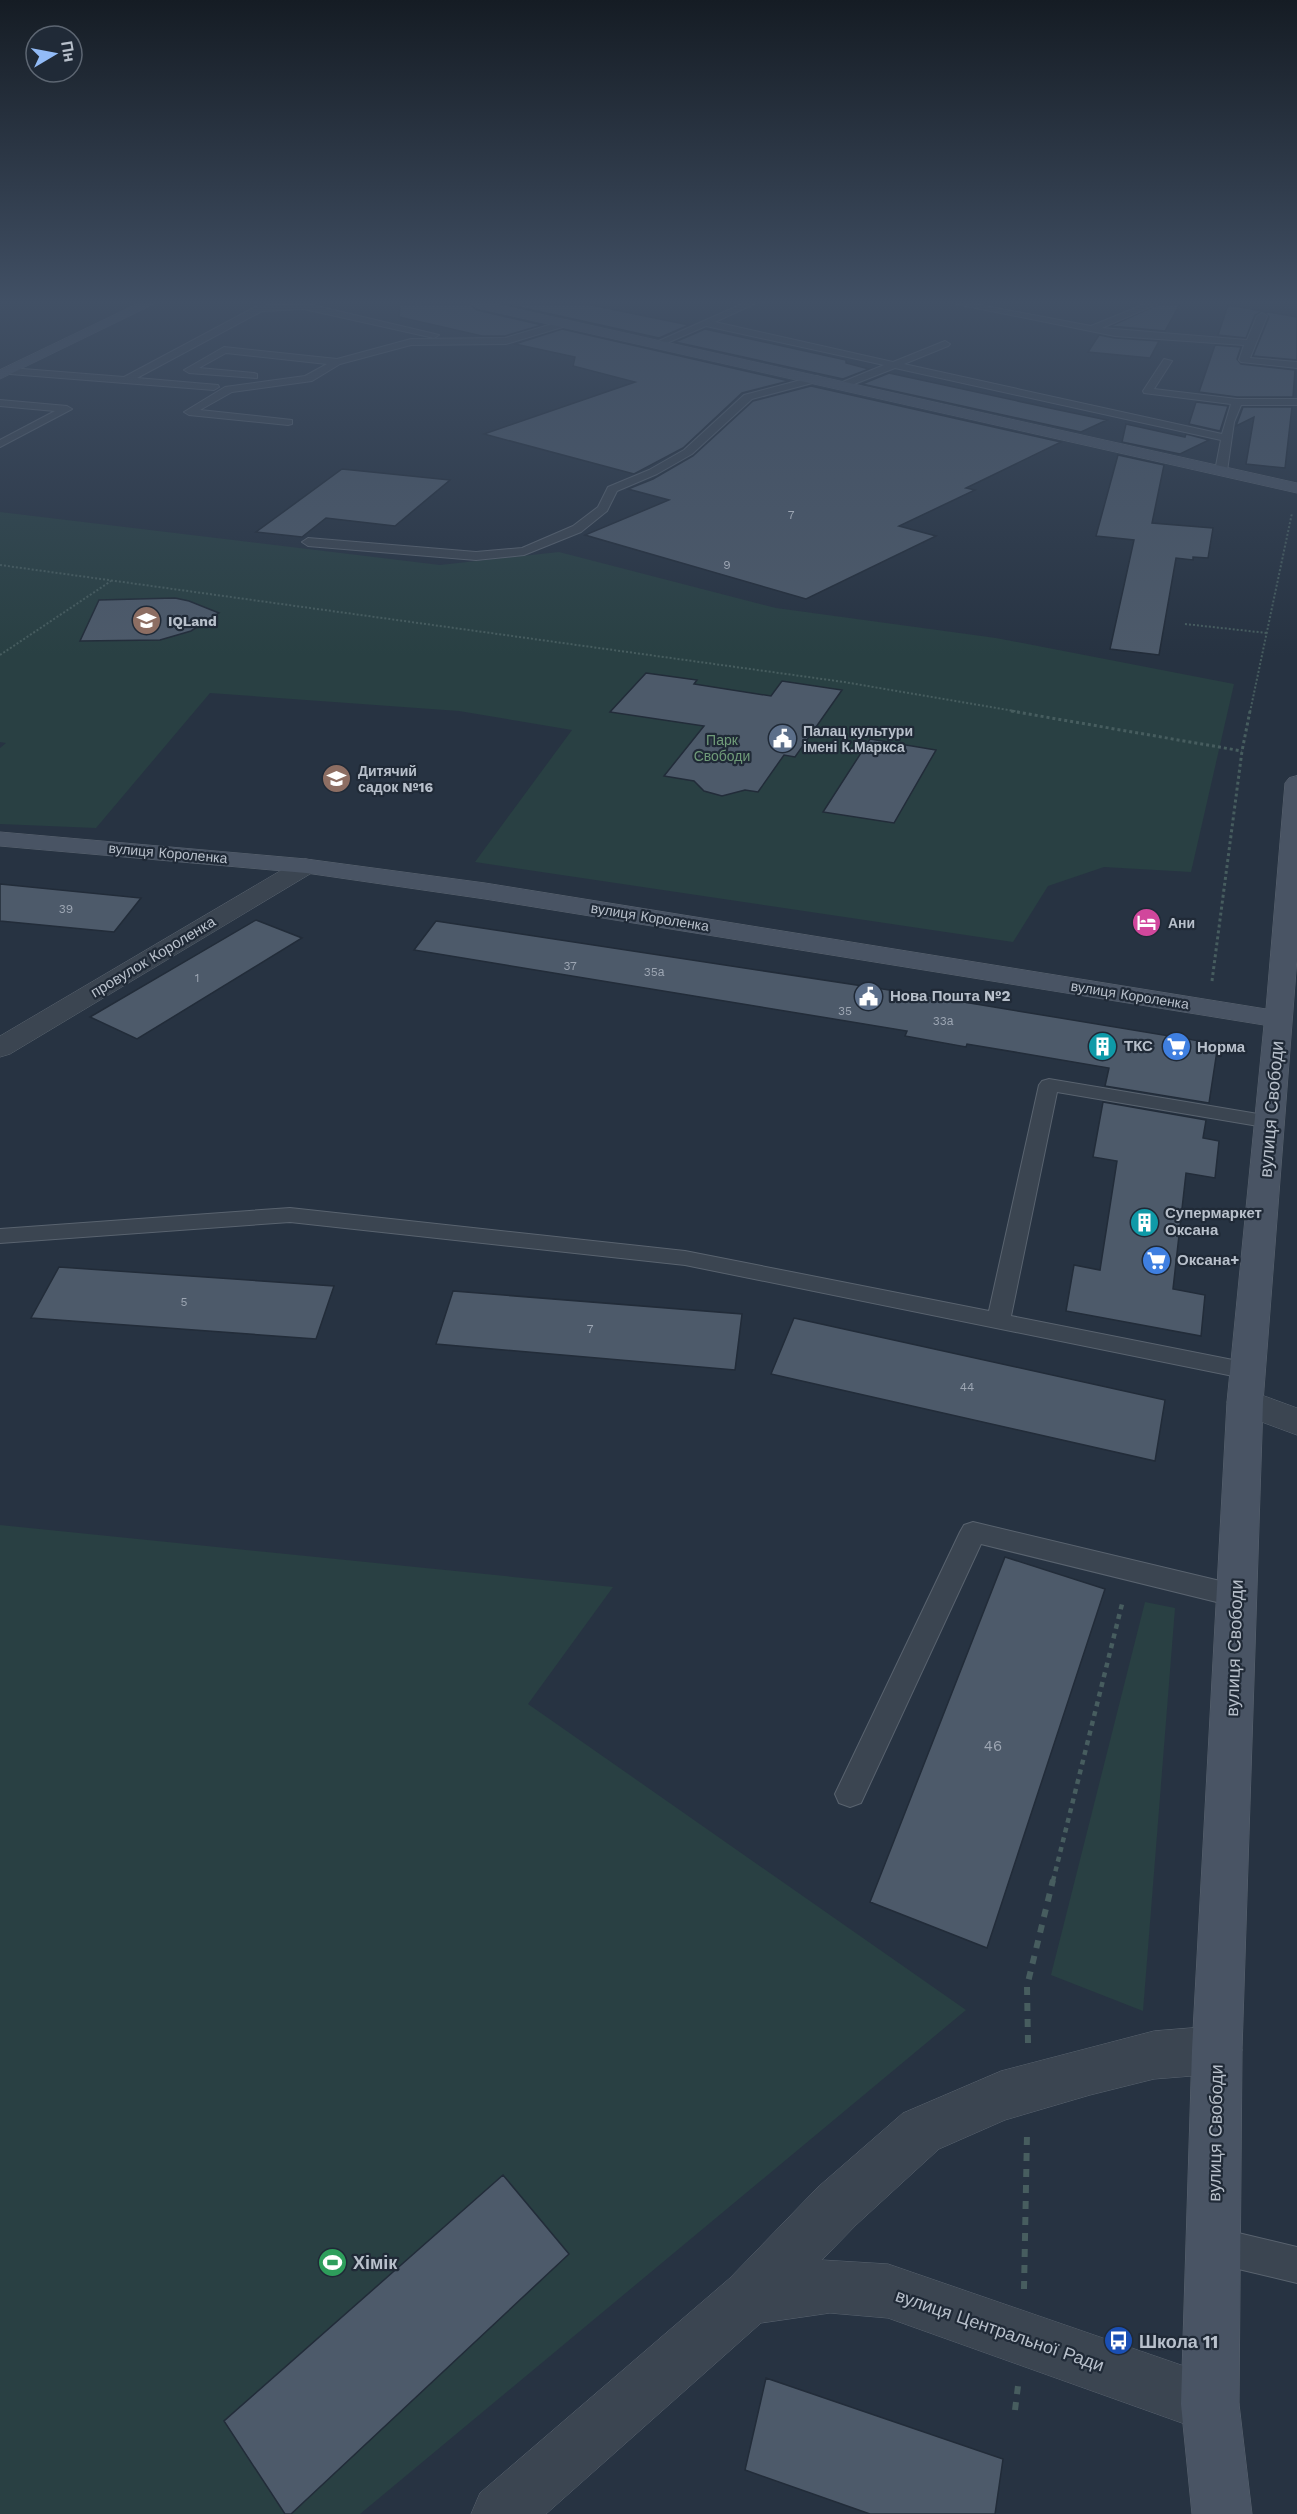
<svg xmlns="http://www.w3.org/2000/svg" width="1297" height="2514" font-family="'Work Sans',sans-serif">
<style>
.green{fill:#294043}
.building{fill:#4d5a6a;stroke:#222c39;stroke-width:1.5}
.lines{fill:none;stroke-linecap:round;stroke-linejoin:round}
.lane-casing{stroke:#59636f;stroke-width:2}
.street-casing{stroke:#59636f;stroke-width:1}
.secondary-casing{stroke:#59636f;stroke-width:1}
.path-far4{stroke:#475d5f;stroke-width:1.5;stroke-dasharray:2 2;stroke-linecap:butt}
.path-far3{stroke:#475d5f;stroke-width:2;stroke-dasharray:2 2;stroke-linecap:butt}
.path-far2{stroke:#475d5f;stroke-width:3;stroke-dasharray:3 3;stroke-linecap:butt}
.path-far1{stroke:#475d5f;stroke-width:4.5;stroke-dasharray:5 5;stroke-linecap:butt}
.path{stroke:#475d5f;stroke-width:6;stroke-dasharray:8 8;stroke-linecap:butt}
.lane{fill:#3b4551;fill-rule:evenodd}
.street{fill:#3b4551;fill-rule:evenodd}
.secondary{fill:#495464;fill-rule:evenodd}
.labels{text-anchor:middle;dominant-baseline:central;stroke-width:4.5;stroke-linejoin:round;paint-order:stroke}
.number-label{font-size:12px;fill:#9da6b3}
.far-poi-label{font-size:14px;font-weight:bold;fill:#b8c0cb;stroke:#202a37;text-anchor:start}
.far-park-label{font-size:14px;fill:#709c79;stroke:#202a37}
.far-street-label{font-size:14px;fill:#b8c0cb;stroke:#202a37}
.street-label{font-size:15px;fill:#b8c0cb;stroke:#202a37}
.poi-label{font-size:15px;font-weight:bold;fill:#b8c0cb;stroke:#202a37;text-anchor:start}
.near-number-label{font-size:15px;fill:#9da6b3}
.near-street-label{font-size:18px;fill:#b8c0cb;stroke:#202a37}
.near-poi-label{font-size:18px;font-weight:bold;fill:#b8c0cb;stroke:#202a37;text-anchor:start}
</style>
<rect width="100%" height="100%" fill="#273342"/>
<path class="green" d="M0 512 440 565 559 552 776 608 996 638 1234 684 1191 872 1104 867 1048 886 1013 942 475 862 572 730 459 711 210 693 96 828 0 824V748L6 743 0 742Z
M0 1525 613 1587 528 1704 966 2010 360 2514H0Z
M1145 1602 1175 1608 1143 2011 1051 1975Z"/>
<path class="building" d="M400 304H469L477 310 542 325 505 336H482L399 317Z
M506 304H586L689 325 659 338Z
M1159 304H1180L1165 331 1111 326Z
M1228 305 1297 317V360L1253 356 1269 317 1263 311 1255 315 1246 338 1218 335Z
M562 329 789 381 742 393 683 448 634 474 484 434 635 382 573 366 575 357 515 344Z
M705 329 846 360V363L869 369 843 379 675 342Z
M1099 335 1115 338 1159 341 1150 358 1088 352Z
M1215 345 1241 347 1237 359 1241 364 1295 370 1293 397H1237L1199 392Z
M889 373 1059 410 1107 420 1081 432 862 384Z
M811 386 1061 442 966 488 975 490 899 526 936 536 806 599 585 535 669 500 628 489 653 479 693 456 753 401Z
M1196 402 1228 406 1220 431 1189 424Z
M1243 407H1292L1285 468 1246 464 1254 417 1236 426Z
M1126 424 1185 437 1186 434 1209 440 1180 454 1122 442Z
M1118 455 1164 465 1152 523 1213 528 1208 558 1193 557V560L1176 558 1159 655 1110 649 1134 540 1096 536Z
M342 469 450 480 395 526 326 518 302 537 256 532Z
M175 598 189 601 219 613 191 631 160 640 80 641 99 600Z
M646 673 697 680 694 684 771 696 782 681 842 690 795 757 784 755 758 792 745 790 722 796 704 791 694 781 664 776 704 726 610 712Z
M870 739 936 750 894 823 823 812Z
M0 884 141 898 114 932 0 921Z
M256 920 302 938 137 1039 90 1017Z
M436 921 909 993 1218 1044 1209 1103 1105 1086 1109 1068 967 1044 966 1047 905 1036 907 1031 414 950Z
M1103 1102 1206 1120 1203 1138 1219 1141 1215 1178 1186 1173 1173 1289 1205 1295 1201 1336 1066 1311 1074 1265 1100 1270 1117 1161 1093 1157Z
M59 1267 334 1286 316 1339 31 1318Z
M453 1291 742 1314 735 1370 436 1344Z
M794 1318 1165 1400 1155 1461 771 1374Z
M1005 1557 1105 1589 987 1948 870 1902Z
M503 2175 569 2254 291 2514H285L224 2421Z
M766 2378 1003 2459 995 2514H870L745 2470Z"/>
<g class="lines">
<defs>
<path id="lane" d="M308 304 439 335 434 338 304 309 262 311 137 378 218 385 219 387 214 390 10 374 5 371 10 368 124 377 257 306Z
M742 304H754L715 322 893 362 945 341 950 344 948 346 904 364 1222 434 1231 404 1144 393 1143 391 1164 359 1172 361 1154 389 1237 399H1297V405H1241L1234 422 1227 471 1221 474 1215 471 1221 440 895 368 844 388 839 385 840 383 884 365 706 326 660 346 652 344Z
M956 304H975L1091 326 1145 304H1157L1102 328 1247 340 1257 316 1262 313 1267 316 1250 358 1297 362V368L1241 362 1239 360 1244 345 1115 336Z
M566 320 569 321V325L506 344 411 345 340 364 312 381 232 392 200 410 292 420V424L288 425 189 415 184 412 225 387 305 376 327 364 226 353 199 368 254 373 257 374V378L189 373 184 370 224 347 337 359 411 339 505 338Z
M816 376 820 377V381L752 399 692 454 657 474 617 491 607 511 581 532 524 555 476 560 308 546 302 542 308 538 476 552 522 548 573 526 598 507 608 487 649 470 684 450 744 395Z
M0 400 67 406 72 409 0 447V440L55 411 0 406Z
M1049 1079 1270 1116 1277 1118 1280 1122 1277 1126 1270 1128 1057 1092 1011 1316 1248 1363 1257 1365 1260 1371 1257 1377 1248 1379 685 1265 290 1222 0 1243V1229L290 1208 685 1251 989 1311 1039 1085 1042 1081Z
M973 1522 1237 1585 1247 1588 1251 1596 1247 1604 1237 1607 981 1544 861 1803 850 1807 839 1803 835 1794 960 1532 964 1525Z
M1213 2227 1297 2247V2283L1213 2263 1200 2258 1195 2245 1200 2232Z"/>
<path id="street" d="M306 859 315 861 318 866 315 871 10 1054 0 1057V1036L297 861Z
M1245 1389 1297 1408V1435L1232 1411 1227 1402 1232 1393Z
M1217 2026 1235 2033 1242 2050 1235 2067 1217 2074 1154 2079 1090 2095 1005 2120 939 2149 856 2225 822 2260 888 2264 1210 2375 1230 2384 1239 2404 1230 2424 1210 2433 888 2318 830 2313 761 2323 546 2514H471L480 2493 730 2278 818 2187 903 2113 1001 2071 1154 2031Z"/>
<path id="secondary" d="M137 304H154L0 379V370Z
M471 304H495L1297 483V493L477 308Z
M1297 776V958L1263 1402 1242 2050 1239 2404 1252 2514H1192L1181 2404 1192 2050 1227 1402 1264 1025 485 899 306 873 0 846V832L306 859 485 883 1266 1009 1285 783 1289 778Z"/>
</defs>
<use href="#lane" class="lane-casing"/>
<use href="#street" class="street-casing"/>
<use href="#secondary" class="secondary-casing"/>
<path class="path-far4" d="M415 304 456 313
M1285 307 1297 308"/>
<path class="path-far3" d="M0 565 844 682 1020 712
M1185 624 1267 633
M0 655 111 581
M1250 712 1292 513"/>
<path class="path-far2" d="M1011 711 1242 751
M1212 981 1242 751 1250 711"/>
<path class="path-far1" d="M1053 1881 1123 1600"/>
<path class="path" d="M1028 2043 1027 1986 1053 1880
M1024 2289 1027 2134
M1015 2410 1018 2386"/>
<use href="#lane" class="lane"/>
<use href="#street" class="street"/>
<use href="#secondary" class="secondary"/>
</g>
<linearGradient id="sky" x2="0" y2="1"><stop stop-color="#151c24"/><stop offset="0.46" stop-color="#415065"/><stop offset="1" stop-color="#415065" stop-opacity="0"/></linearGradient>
<rect width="1297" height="656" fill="url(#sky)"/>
<defs>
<symbol id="school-disc" viewBox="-11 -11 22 22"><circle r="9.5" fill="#8d6e63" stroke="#202a37"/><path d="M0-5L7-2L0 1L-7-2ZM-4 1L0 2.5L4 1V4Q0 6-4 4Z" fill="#fff"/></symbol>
<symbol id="civic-disc" viewBox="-11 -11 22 22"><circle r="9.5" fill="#5c6f8a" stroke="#202a37"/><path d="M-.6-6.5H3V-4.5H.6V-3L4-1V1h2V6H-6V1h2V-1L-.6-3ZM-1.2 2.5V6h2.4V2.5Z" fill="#fff"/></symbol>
<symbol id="hotel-disc" viewBox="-11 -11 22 22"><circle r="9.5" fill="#d1479c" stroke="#202a37"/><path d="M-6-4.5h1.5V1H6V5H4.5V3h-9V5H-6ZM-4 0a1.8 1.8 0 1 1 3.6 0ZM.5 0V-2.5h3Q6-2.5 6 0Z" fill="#fff"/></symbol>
<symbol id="building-disc" viewBox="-11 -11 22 22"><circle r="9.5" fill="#0f9aa8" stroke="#202a37"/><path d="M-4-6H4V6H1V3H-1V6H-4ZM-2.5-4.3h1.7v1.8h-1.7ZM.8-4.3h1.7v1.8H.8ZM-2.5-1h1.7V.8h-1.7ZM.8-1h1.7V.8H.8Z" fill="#fff"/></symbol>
<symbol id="supermarket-disc" viewBox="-11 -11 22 22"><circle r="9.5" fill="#3f7fe0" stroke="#202a37"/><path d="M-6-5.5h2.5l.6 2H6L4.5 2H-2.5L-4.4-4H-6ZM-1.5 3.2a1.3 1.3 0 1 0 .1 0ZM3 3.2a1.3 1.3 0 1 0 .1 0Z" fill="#fff"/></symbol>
<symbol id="stadium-disc" viewBox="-11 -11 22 22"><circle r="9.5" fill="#2e9e5b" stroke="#202a37"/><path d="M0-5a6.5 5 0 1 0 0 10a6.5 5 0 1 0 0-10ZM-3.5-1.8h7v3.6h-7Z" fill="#fff"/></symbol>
<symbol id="bus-disc" viewBox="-11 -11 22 22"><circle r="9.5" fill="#1a4fb4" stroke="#202a37"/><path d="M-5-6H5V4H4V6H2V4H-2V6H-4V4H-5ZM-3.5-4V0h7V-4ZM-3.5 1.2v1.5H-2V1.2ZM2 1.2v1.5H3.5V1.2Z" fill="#fff"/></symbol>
</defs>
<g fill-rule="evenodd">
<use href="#school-disc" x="130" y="604" width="33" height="33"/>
<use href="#civic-disc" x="766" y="722" width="33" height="33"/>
<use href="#school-disc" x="320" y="762" width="33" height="33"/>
<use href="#hotel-disc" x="1130" y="906" width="33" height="33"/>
<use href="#civic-disc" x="852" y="980" width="33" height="33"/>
<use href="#building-disc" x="1086" y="1030" width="33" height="33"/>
<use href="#supermarket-disc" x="1160" y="1030" width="33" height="33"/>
<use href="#building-disc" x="1128" y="1206" width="33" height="33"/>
<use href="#supermarket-disc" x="1140" y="1244" width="33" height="33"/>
<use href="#stadium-disc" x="316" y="2246" width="33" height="33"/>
<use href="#bus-disc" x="1102" y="2324" width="33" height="33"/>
</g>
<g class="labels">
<g class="number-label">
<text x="791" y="515">7</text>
<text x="727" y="565">9</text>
<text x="66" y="909">39</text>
<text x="570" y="966">37</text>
<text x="654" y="972">35а</text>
<text x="197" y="978">1</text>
<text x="845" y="1011">35</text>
<text x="943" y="1021">33а</text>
<text x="184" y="1302">5</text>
<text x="590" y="1329">7</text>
<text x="967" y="1387">44</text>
</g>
<g class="far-poi-label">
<text x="168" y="621">IQLand</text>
<text x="803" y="731">Палац культури<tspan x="803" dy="16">імені К.Маркса</tspan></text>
<text x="358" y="771">Дитячий<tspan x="358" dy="16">садок №16</tspan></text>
<text x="1168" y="923">Ани</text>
</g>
<g class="far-park-label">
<text x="722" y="740">Парк<tspan x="722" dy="16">Свободи</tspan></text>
</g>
<g class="far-street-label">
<text transform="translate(168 853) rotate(5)">вулиця Короленка</text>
<text transform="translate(650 917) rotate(9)">вулиця Короленка</text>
<text transform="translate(1130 995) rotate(9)">вулиця Короленка</text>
</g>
<g class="street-label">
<text transform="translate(153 957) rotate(-31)">провулок Короленка</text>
</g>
<g class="poi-label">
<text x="890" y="996">Нова Пошта №2</text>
<text x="1124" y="1046">ТКС</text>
<text x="1197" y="1047">Норма</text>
<text x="1165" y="1213">Супермаркет<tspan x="1165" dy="17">Оксана</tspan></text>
<text x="1177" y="1260">Оксана+</text>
</g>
<g class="near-number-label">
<text x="993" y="1746">46</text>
</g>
<g class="near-street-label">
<text transform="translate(1271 1109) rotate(-85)">вулиця Свободи</text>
<text transform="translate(1234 1648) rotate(-88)">вулиця Свободи</text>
<text transform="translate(1215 2133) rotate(-89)">вулиця Свободи</text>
<text transform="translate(1000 2330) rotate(19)">вулиця Центральної Ради</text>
</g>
<g class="near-poi-label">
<text x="353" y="2262">Хімік</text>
<text x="1139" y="2341">Школа 11</text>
</g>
</g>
<g transform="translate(54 54) rotate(80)"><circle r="28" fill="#202a37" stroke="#5d6672" stroke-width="1.5"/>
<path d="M0-4.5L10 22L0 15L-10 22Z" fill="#92bbf7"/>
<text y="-9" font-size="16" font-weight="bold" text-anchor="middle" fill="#b8c0cb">Пн</text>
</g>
</svg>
